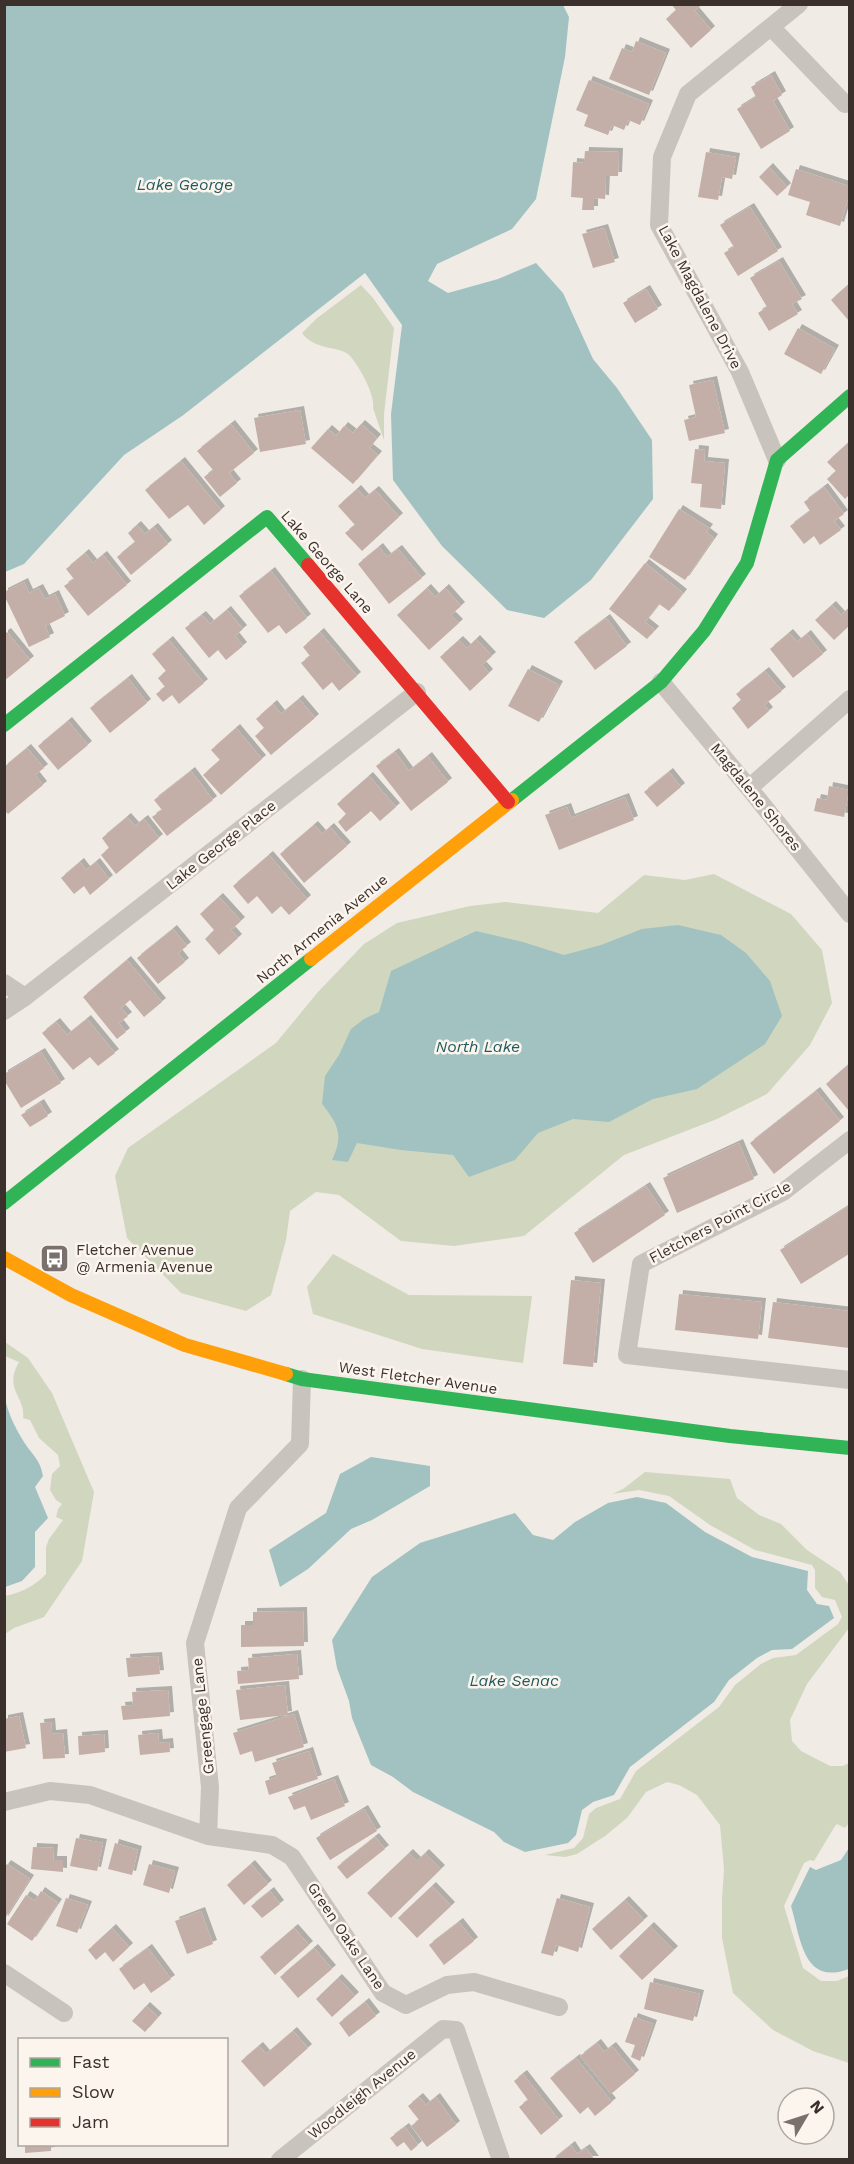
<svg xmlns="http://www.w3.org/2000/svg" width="854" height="2164" font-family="'Work Sans',sans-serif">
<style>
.green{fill:#d1d6bf}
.water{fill:#a1c2c1}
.building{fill:#c3afa7;filter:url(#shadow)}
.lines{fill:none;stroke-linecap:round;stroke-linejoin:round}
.street{stroke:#c9c3be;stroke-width:18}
.fast{stroke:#30b455;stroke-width:14}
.slow{stroke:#ff9f0a;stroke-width:14}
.jam{stroke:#e5322d;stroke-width:14}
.labels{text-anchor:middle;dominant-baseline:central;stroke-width:5;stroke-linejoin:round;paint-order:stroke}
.street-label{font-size:15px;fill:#3b302b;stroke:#fbf5ee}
.poi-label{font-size:15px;fill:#3b302b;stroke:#fbf5ee;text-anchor:start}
.water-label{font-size:16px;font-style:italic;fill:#1f5a5e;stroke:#fbf5ee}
</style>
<defs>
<filter id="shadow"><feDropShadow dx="4" dy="-4" stdDeviation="0" flood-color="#0004"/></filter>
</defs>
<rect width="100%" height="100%" fill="#f0ebe5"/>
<path class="green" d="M361 285 373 298 394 328 384 414V440L373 408C376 396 358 363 348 354 337 346 314 350 302 333L316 319Z
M714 874 791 914 822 950 832 1003 810 1045 767 1094 717 1119 624 1155 524 1236 454 1246 401 1241 339 1195 316 1192 290 1211 286 1240 271 1295 246 1311 181 1293 127 1238 115 1176 128 1148 276 1043 318 992 364 944 397 923 470 906 505 902 598 913 644 875 685 880Z
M333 1254 409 1295 532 1296 523 1363 422 1349 313 1314 307 1287Z
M5 1342 28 1358 52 1393 94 1492 82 1561 44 1617 14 1628 5 1634V1596C20 1593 35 1586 46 1574V1547L49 1539 63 1520 56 1517 58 1509 62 1504 56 1500 50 1490 52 1474 60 1466 58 1455 39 1438 30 1420 23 1418C26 1397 3 1390 19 1362L5 1356Z
M645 1472 730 1479 737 1498 759 1515 781 1524 807 1550 840 1572 849 1585V1628L807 1684 790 1720 792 1741 801 1751 830 1766H843L849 1763V1823L845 1828 837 1824 835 1826 814 1861 810 1860 804 1863 784 1906 803 1968 821 1981H837L849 1976V2063L813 2051 773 2030 733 1993 722 1938V1899L724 1869 720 1825 697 1795 679 1785 667 1782 646 1792 627 1818 605 1836 577 1854 565 1857 545 1855 574 1848 583 1838 589 1814 596 1808 620 1799 636 1771 719 1707 735 1685 761 1664 773 1658 796 1655 838 1624 842 1617 835 1600 822 1597 815 1588V1570L812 1565 755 1550 710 1525 669 1496 639 1490 612 1494 623 1489Z"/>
<path class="water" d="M5 4 563 5 569 17 565 57 536 199 512 229 437 264 428 281 448 293 498 279 536 263 563 293 593 359 617 388 652 440 653 499 591 580 544 618 507 610 442 546 393 480 391 414 402 325 365 273 182 416 124 455 24 564 5 572Z
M678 925 721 935 746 953 770 981 782 1016 765 1044 697 1089 653 1099 609 1122 573 1119 538 1133 515 1160 469 1177 453 1155 401 1150 357 1143 348 1162 332 1160C344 1135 338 1124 322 1104L325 1076 339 1055 351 1029 364 1019 379 1012 391 971 476 931 523 942 564 955 601 945 642 929Z
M5 1398C8 1414 16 1429 24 1442 33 1456 40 1459 43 1476L35 1487 48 1518 35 1532V1567L22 1581 5 1587Z
M371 1457 430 1466V1486L372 1520 351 1529 308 1569 280 1587 269 1550 326 1513 340 1474Z
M637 1497 666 1503 705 1532 752 1557 808 1571 807 1590 817 1604 829 1606 834 1618 792 1649 772 1650 757 1658 729 1680 714 1702 630 1767 614 1795 593 1802 582 1810 576 1835 568 1843 525 1852 504 1842 494 1832 413 1792 393 1777 371 1765 352 1718 349 1701 337 1668 332 1640 372 1577 420 1543 515 1513 533 1535 553 1540 575 1522 608 1503Z
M849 1848V1969C803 1986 801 1939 791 1906L810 1867 816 1870 841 1860Z"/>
<path class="building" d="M671 4H702L695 11 711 30 691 48 666 19 676 10Z
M636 41 666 53 649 95 609 79 622 48 632 52Z
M771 75 782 95 773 101 790 131 761 149 737 109 756 97 751 87Z
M589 80 649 104 640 125 628 120 624 130 612 125 608 135 584 126 588 115 576 110Z
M585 151 619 152 618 176H606L605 199 594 198V210H582L583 198 571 197 573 162 584 163Z
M706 152 736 157 732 179 722 177 718 200 698 197Z
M769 167 787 187 777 196 759 177Z
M796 169 849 186V195L840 226 806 215 810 202 788 195Z
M750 207 778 251 738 276 724 253 734 247 720 225Z
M604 228 615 262 593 268 582 234Z
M779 261 802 299 792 304 798 314 769 331 758 313 767 307 750 278Z
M849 284V321L831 300Z
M646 289 658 309 635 323 623 303Z
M798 328 835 349 821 374 784 354Z
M713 380 725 433 689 441 684 420 696 417 689 385Z
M300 410 306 444 260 452 254 418Z
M231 424 254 453 229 473 237 483 220 497 204 477 213 470 197 451Z
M361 424 377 438 369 448 378 455 353 484 311 448 328 429 336 436 344 426 353 433Z
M849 442V495L845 499 827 479 836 471 827 462Z
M695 449 705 450 704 461 725 463 721 509 700 507 702 484 691 483Z
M181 461 221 510 204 525 188 505 169 519 145 490Z
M824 487 844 514 834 521 841 530 820 545 814 536 804 544 790 526 810 511 804 502Z
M357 489 365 498 375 490 399 517 362 551 345 533 355 525 338 506Z
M679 509 709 528 706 532 714 538 685 580 649 557Z
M137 525 145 534 154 527 168 544 131 575 117 557 135 542 128 533Z
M379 547 387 557 398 549 422 578 389 604 358 564Z
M85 553 93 563 103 555 127 585 88 616 64 586 74 579 66 569Z
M645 563 683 593 669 611 659 604 645 622 655 630 647 639 609 609Z
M271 571 307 618 286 634 279 625 268 633 239 596Z
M24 582 29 593 39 588 45 599 55 594 65 616 45 626 50 637 29 647 4 595V592Z
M427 588 435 597 445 588 461 606 451 615 459 623 429 650 397 615Z
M832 605 841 615 849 608V626L834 640 815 620Z
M227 610 243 629 235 636 243 646 226 660 218 650 209 658 185 628 202 615 210 624Z
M606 618 627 646 595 670 574 642Z
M7 632 30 660 4 681V634Z
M320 632 357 676 339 691 332 682 323 690 301 663 310 656 303 647Z
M789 633 797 642 807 634 823 654 793 678 770 649Z
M476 639 492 656 482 665 489 673 470 691 440 657 459 640 467 648Z
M169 640 204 683 179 704 172 695 163 702 156 694 165 687 158 678 166 671 152 654Z
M528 669 559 685 539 722 508 706Z
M765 671 782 691 764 705 769 711 748 729 732 708 741 700 736 694Z
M128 678 147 703 110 733 90 708Z
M299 699 315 718 271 755 255 736 264 728 256 719 273 704 281 714Z
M68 721 88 745 58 770 38 746Z
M236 728 262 759 221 795 203 775 220 760 211 750Z
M27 748 44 768 35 775 43 785 8 814 4 810V767Z
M395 752 409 771 428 756 448 782 411 811 376 766Z
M191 771 213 800 167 836 152 817 162 810 154 800Z
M669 772 681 787 657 807 644 792Z
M369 776 396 807 380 821 371 811 346 832 338 822 346 814 337 804Z
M829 786 849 790 844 817 814 811 817 798 827 800Z
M625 797 634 820 559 850 545 815 567 807 571 818Z
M127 817 135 826 144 819 159 838 116 874 101 855 109 848 102 838Z
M314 825 322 834 330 827 347 846 304 883 280 854Z
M269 855 307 899 289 915 281 906 272 914 257 896 248 904 233 886Z
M80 862 86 870 96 862 109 879 90 895 84 886 74 894 61 878Z
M219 897 241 921 231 930 238 938 219 955 205 939 214 930 200 914Z
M173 929 187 946 178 953 185 962 158 984 137 958Z
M127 960 162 1002 144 1017 130 1000 121 1008 128 1016 119 1023 126 1032 117 1039 83 997Z
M87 1019 115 1053 98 1066 90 1057 73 1070 42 1033 56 1022 67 1035Z
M41 1052 61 1083 21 1108 4 1080V1074Z
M849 1064V1111L826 1084Z
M816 1091 840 1121 774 1174 750 1143Z
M40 1103 48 1116 30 1127 21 1115Z
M739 1143 754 1179 677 1213 663 1178Z
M646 1186 665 1215 593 1263 574 1233Z
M849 1206V1254L801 1284 780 1250Z
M571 1280 601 1283 593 1367 563 1364Z
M679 1294 762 1302 758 1339 675 1330Z
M773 1302 849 1311V1348L768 1338Z
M303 1611 304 1646 241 1647V1625H253V1612Z
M297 1654 299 1679 238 1684 237 1671 249 1670 248 1658Z
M158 1656 160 1674 128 1677 126 1658Z
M285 1685 288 1715 240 1720 236 1690Z
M168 1690 170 1716 123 1720 121 1706 133 1705 132 1692Z
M294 1714 304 1747 255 1762 252 1751 240 1755 233 1733Z
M19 1716 26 1748 4 1752V1719Z
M51 1722 52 1734 63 1733 65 1758 43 1759 40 1723Z
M158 1733 159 1743 169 1742 170 1752 140 1755 138 1735Z
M104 1734 105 1752 79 1755 78 1736Z
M309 1751 318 1779 269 1795 265 1781 277 1777 272 1763Z
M334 1779 345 1806 311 1820 305 1806 294 1810 288 1797Z
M364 1809 377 1831 330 1860 316 1838Z
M375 1837 385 1849 347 1879 337 1867Z
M76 1838 103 1843 97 1871 70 1866Z
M115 1843 138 1850 132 1875 108 1869Z
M33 1847 54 1848 53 1860H63V1872L31 1869Z
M409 1853 417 1861 425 1853 441 1869 391 1918 367 1893Z
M7 1864 30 1879 4 1920V1868Z
M149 1864 175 1871 169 1893 143 1885Z
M251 1864 268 1884 244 1905 227 1885Z
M432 1886 451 1906 417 1938 398 1918Z
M41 1891 58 1903 32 1941 7 1924 26 1895 35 1901Z
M270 1891 280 1904 262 1918 251 1906Z
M66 1898 88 1905 77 1933 56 1926Z
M557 1898 590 1907 578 1952 556 1945 553 1956 541 1953Z
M625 1900 644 1920 611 1950 592 1929Z
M201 1911 213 1944 187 1954 175 1921Z
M459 1922 474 1941 444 1965 429 1945Z
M650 1926 674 1950 642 1980 619 1956Z
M112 1928 129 1947 113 1962 105 1952 96 1960 88 1950Z
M294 1928 309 1945 275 1975 260 1957Z
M148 1948 171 1979 151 1993 144 1983 134 1990 119 1969Z
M314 1948 332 1969 298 1998 280 1977Z
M338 1978 355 1996 332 2017 316 1999Z
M650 1982 700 1994 693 2021 644 2009Z
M365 2002 376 2016 349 2037 339 2023Z
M146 2006 158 2017 145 2032 132 2021Z
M634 2017 653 2024 640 2061 631 2057 635 2045 625 2042Z
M293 2031 308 2048 264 2087 241 2061 259 2046 266 2054Z
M597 2043 604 2052 612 2046 635 2074 611 2094 580 2056Z
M576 2058 612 2102 595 2116 588 2107 580 2114 550 2078Z
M523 2074 559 2120 541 2135 519 2107 528 2100 514 2081Z
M419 2097 426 2105 436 2097 456 2125 427 2147 411 2126 419 2120 408 2106Z
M405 2127 418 2145 411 2151 404 2142 397 2147 390 2138Z
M25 2145H51V2151L25 2153Z
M571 2145 577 2154 586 2148 595 2160H552Z"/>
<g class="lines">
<path class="street" d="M771 27 845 104
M777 460 740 372 659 225 662 157 688 94 799 4
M661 682 749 788 850 914
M749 788 850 699
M4 983 25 997
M4 1011 25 997 417 692
M850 1140 783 1192 641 1264 627 1355 850 1380
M4 1802 50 1791 90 1795 208 1836 272 1845 292 1857 383 1993 406 2005 447 1985 474 1982 559 2007
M208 1836 210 1787 195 1643 238 1508 300 1444 302 1379
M4 1973 64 2013
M280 2160 443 2029 456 2030 501 2160"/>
<path class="fast" d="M4 725 267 517 308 565
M512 800 661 682 704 631 747 563 777 460 850 396
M4 1203 311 959
M286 1374 302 1379 730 1436 850 1448"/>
<path class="slow" d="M311 959 512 800
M4 1258 71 1295 185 1345 286 1374"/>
<path class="jam" d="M308 565 508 802"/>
</g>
<defs>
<symbol id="bus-square" viewBox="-11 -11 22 22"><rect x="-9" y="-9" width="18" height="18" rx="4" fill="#7a716c" stroke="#fbf5ee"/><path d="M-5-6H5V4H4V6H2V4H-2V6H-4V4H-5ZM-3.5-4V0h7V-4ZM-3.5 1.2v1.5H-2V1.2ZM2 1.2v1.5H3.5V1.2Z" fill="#fff"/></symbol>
</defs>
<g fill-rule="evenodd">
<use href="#bus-square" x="38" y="1242" width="33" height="33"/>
</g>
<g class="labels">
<g class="street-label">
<text transform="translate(700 297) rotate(62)">Lake Magdalene Drive</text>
<text transform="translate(327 562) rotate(49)">Lake George Lane</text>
<text transform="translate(756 797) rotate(51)">Magdalene Shores</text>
<text transform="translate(221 845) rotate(-38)">Lake George Place</text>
<text transform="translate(322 929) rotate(-39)">North Armenia Avenue</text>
<text transform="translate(720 1222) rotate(-28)">Fletchers Point Circle</text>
<text transform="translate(418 1378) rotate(8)">West Fletcher Avenue</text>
<text transform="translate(203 1716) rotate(-96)">Greengage Lane</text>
<text transform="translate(346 1936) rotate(56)">Green Oaks Lane</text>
<text transform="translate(362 2094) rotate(-39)">Woodleigh Avenue</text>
</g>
<g class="poi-label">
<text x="76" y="1250">Fletcher Avenue<tspan x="76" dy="17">@ Armenia Avenue</tspan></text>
</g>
<g class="water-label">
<text x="185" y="184">Lake George</text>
<text x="478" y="1046">North Lake</text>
<text x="514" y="1680">Lake Senac</text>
</g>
</g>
<rect width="854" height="2164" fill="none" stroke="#3b302b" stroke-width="12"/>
<rect x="18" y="2038" width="210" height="108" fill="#fbf5ee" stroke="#aea6a0" stroke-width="1.5"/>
<rect x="30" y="2058" width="30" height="9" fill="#30b455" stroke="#aea6a0" stroke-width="1.5"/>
<text x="72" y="2068" font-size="18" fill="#3b302b">Fast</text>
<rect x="30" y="2088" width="30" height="9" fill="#ff9f0a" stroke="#aea6a0" stroke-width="1.5"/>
<text x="72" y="2098" font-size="18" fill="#3b302b">Slow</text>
<rect x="30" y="2118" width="30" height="9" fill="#e5322d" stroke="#aea6a0" stroke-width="1.5"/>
<text x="72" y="2128" font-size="18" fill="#3b302b">Jam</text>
<g transform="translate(806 2116) rotate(51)"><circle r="28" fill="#fbf5ee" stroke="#aea6a0" stroke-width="1.5"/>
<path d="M0-4.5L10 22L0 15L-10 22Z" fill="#7a716c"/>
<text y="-9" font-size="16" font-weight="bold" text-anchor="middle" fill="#3b302b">N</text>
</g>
</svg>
